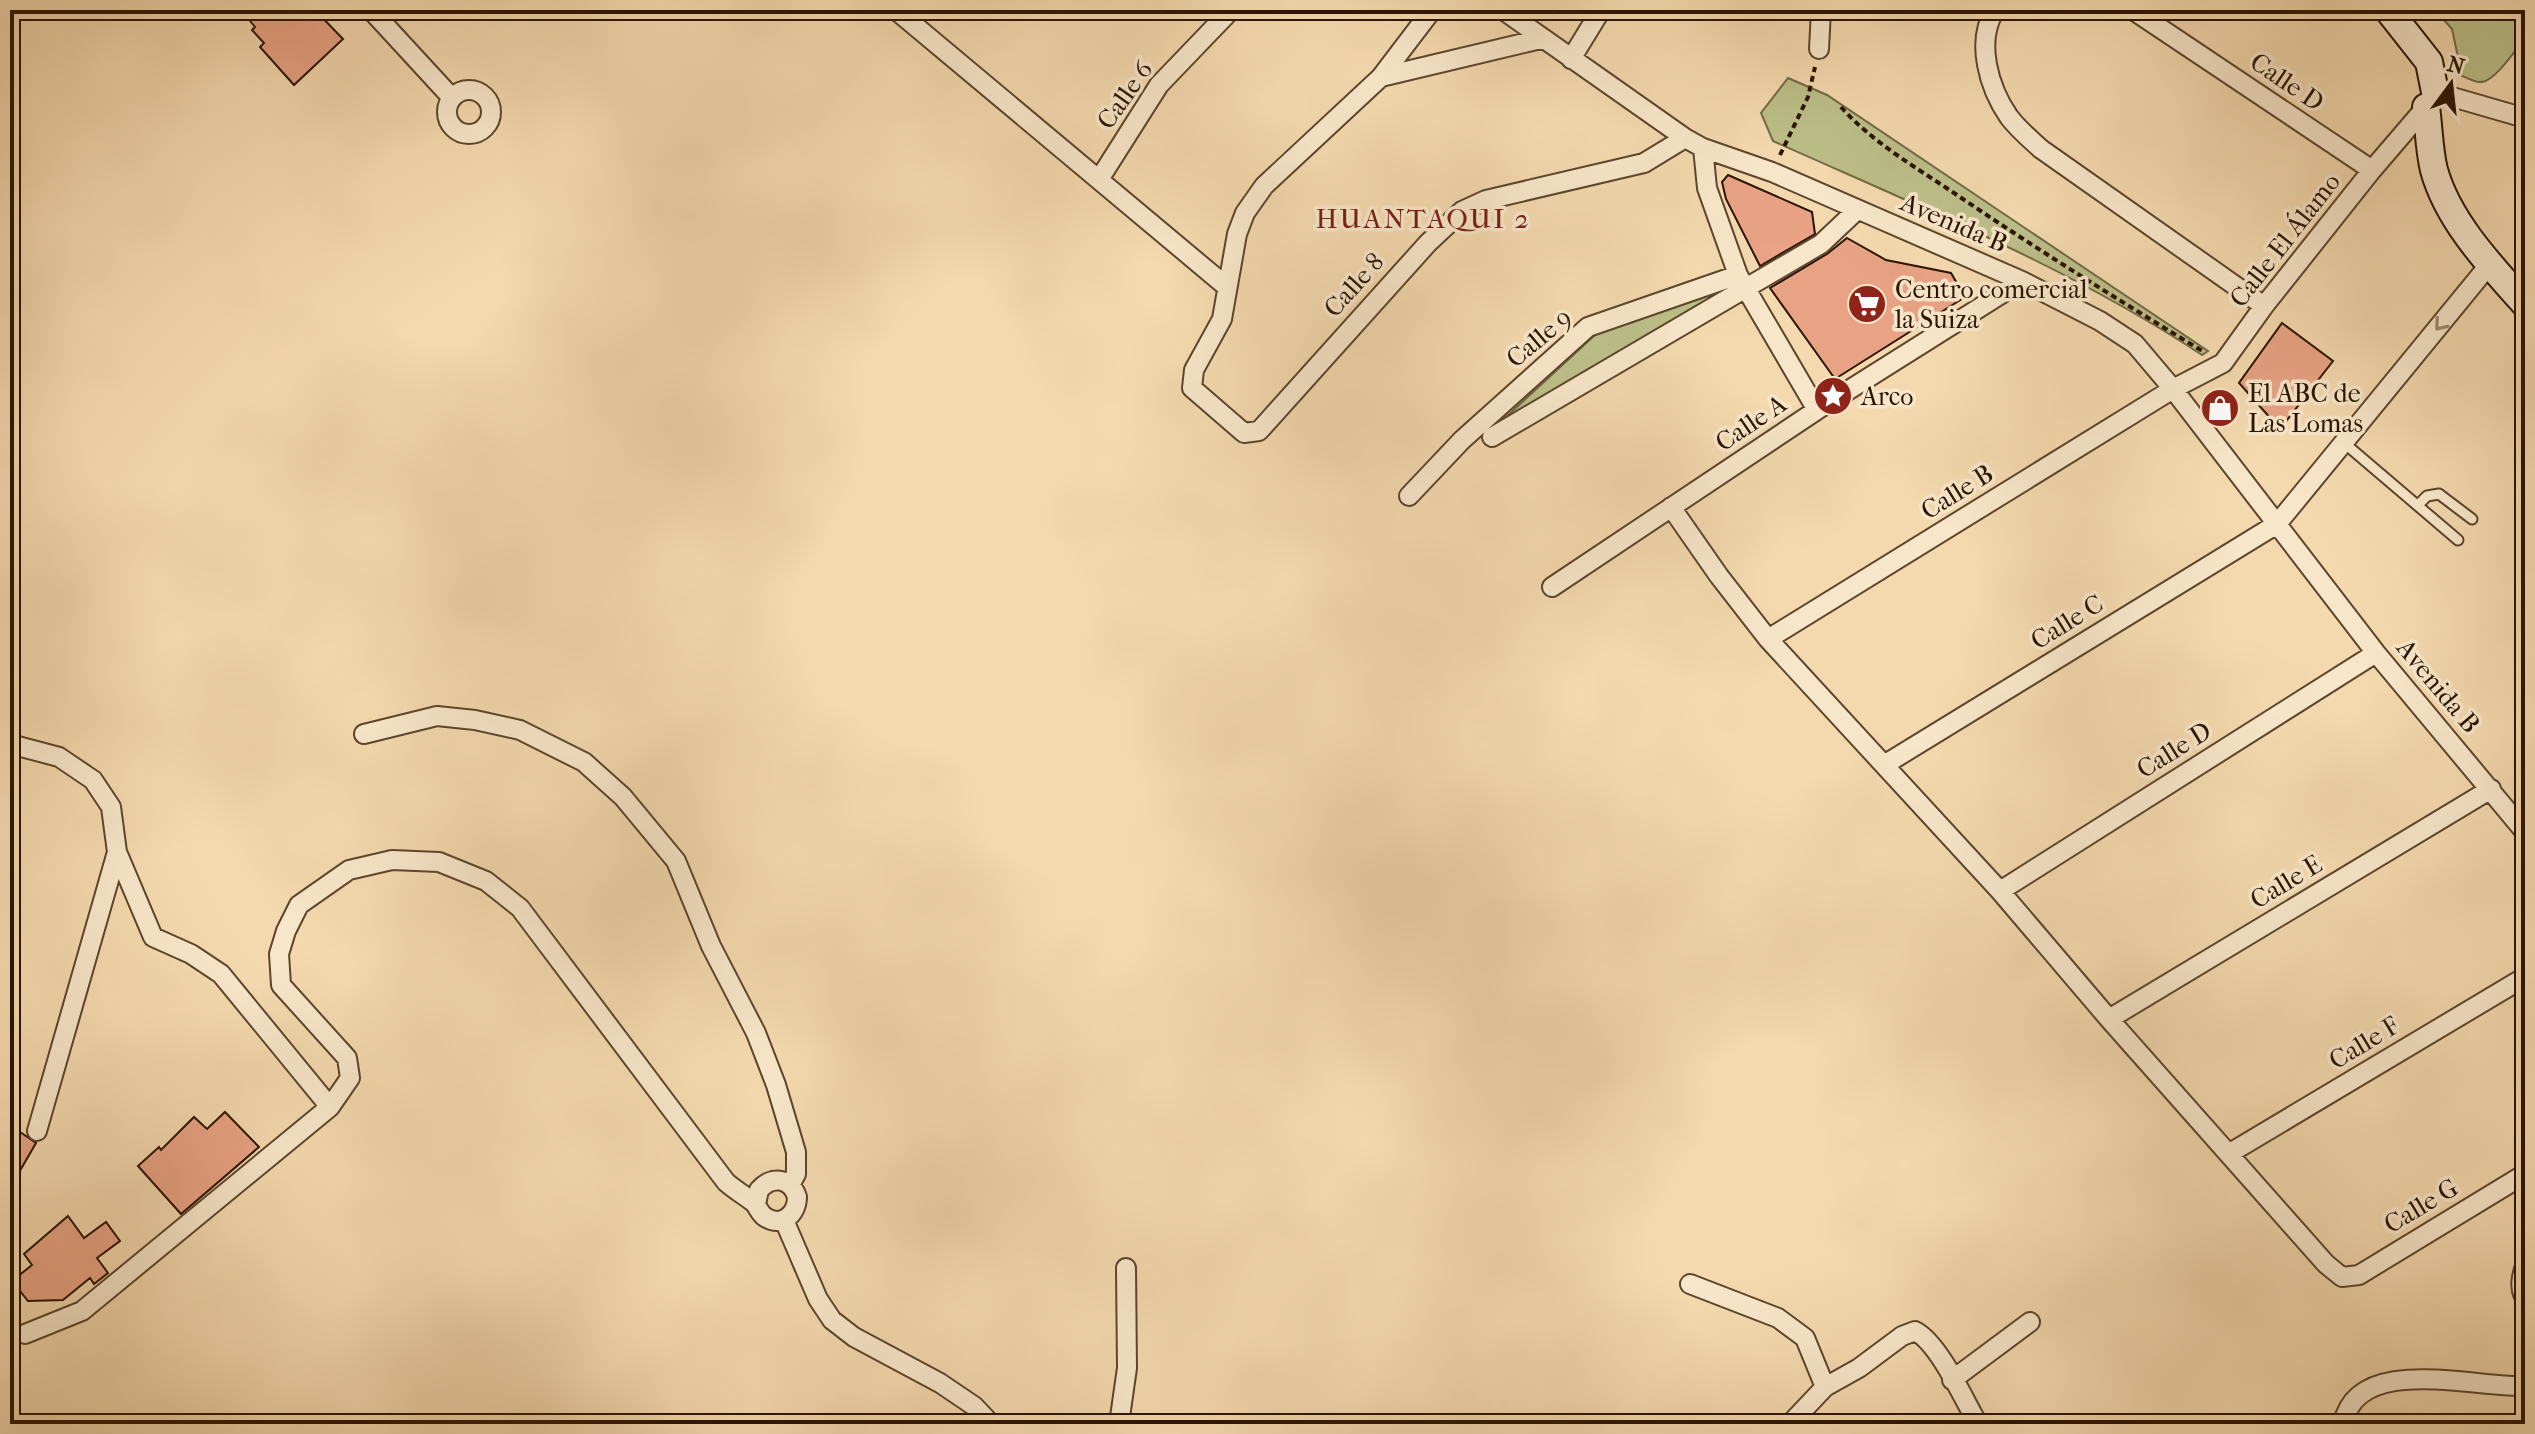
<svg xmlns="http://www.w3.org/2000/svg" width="2535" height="1434" font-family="'IM FELL French Canon',serif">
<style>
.green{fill:#bcbf89;stroke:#736a45;stroke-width:2}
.building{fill:#e8a384;stroke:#2a1401;stroke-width:2}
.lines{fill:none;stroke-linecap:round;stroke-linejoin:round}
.lane-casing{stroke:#5c452c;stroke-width:13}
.street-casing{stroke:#5c452c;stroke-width:22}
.secondary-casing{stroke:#2a1401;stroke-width:30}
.path{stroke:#2a1401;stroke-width:4;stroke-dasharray:6 4;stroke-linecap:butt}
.lane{stroke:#f8e6ca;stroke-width:9}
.street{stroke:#f8e6ca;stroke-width:18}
.secondary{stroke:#f8e6ca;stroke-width:26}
.oneway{stroke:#9b8870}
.labels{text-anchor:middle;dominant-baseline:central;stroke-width:7;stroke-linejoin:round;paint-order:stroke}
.street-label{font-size:26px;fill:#2a1401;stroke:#f8e6ca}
.poi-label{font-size:26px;fill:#2a1401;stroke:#f8e6ca;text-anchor:start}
.neighbourhood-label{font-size:28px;letter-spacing:2px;fill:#7a1f14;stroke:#f8e6ca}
</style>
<rect width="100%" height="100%" fill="#f4d9ae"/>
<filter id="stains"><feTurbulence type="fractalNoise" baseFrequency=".0025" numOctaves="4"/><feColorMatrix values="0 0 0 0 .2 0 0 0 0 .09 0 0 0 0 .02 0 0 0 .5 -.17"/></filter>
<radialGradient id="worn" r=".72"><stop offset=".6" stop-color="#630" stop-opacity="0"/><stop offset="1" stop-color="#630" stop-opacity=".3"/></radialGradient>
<path class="green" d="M2435 10H2521L2525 38C2516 49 2496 80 2482 82 2476 83 2468 78 2462 76L2452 29Z
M1788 78 1827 95 2208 351 2202 355C2069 267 1918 206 1773 141L1761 113Z
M1727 288 1492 430 1596 334Z"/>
<path class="building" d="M256 10H315L343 39 294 85 260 47 264 43 252 30 255 27 247 17Z
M1728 175 1812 212 1815 234 1760 266 1726 199 1722 182Z
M1847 238 1886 260 1951 273 1965 297 1835 379 1770 288 1827 254Z
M2282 323 2333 361 2280 429 2239 383Z
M225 1112 259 1147 181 1214 138 1166 159 1147 161 1150 194 1117 207 1129Z
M10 1125 36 1143 10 1188Z
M68 1216 84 1238 106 1222 120 1241 97 1258 108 1273 94 1284 90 1278 63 1300 28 1301 12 1281 32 1265 24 1254Z"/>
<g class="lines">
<defs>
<path id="lane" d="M2343 442 2458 540
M2418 505 2427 496 2439 494 2472 519
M2525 1252C2519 1269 2510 1290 2525 1305"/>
<path id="street" d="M371 10 452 98
M896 10 1227 287
M1432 10 1381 77 1264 186 1245 213 1237 234 1222 319 1194 370 1192 388 1244 433 1259 431 1428 243 1462 211 1486 200 1644 163 1685 138
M1503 10 1685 138 1703 148 1772 172 2022 281 2100 321 2135 344 2173 389 2376 653 2525 832
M1995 10C1975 42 1989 88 2009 117 2018 129 2030 139 2041 149L2264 306
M2133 10 2372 170
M1819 49 1821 10
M1571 59 1601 10
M1381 77 1541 39
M447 112a22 22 0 1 1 44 0a22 22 0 1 1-44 0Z
M1703 148 1707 188 1738 275 1817 410
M1100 178 1159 85 1231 10
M1492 437 1821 244 1857 210
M1409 496 1462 440 1588 327 1738 275
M1671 507 1719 576 1768 639 2000 891 2109 1019 2326 1264 2342 1277 2359 1275 2525 1174
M1552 587 1817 410 2022 281
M1768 639 2173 389 2223 363 2264 306 2372 170 2426 107 2435 92 2525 118
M364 734 437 716 475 720 520 730 584 762 623 797 676 861 711 946 756 1033 776 1085 796 1152V1174L790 1185
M10 744 59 757 93 780 111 807 117 852 153 937 191 954 221 974 330 1107
M1884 765 2277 524 2489 265
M2000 891 2376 653
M2109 1019 2491 789
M37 1131 117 852
M2230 1153 2525 977
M784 1220 818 1299 832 1320 854 1337 940 1383 974 1406 991 1424
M1690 1284 1778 1318 1805 1338 1825 1387
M25 1334 82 1311 330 1107 350 1078 347 1058 281 985 279 954 286 931 299 905 349 870 392 860 439 862 486 881 520 908 726 1182C735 1190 744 1195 753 1202 758 1206 759 1213 765 1217 782 1228 797 1214 797 1197 791 1178 772 1175 759 1190L756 1204
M1952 1380 2030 1322
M1119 1424 1127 1368 1126 1268
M1790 1424 1825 1387 1859 1368 1902 1336 1915 1331C1939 1343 1964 1400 1978 1424
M2343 1424C2357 1352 2478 1389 2525 1386"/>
<path id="secondary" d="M2388 10 2429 62 2435 92
M2426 107C2429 128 2429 150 2434 170 2448 221 2490 265 2525 304"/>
</defs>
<use href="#lane" class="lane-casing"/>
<use href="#street" class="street-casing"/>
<use href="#secondary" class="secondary-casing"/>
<path class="path" d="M1841 107C1873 143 1917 168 1957 195 2038 250 2120 301 2204 352
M1780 155 1808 97 1815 67"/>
<use href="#lane" class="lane"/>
<use href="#street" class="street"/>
<use href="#secondary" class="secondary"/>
</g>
<defs><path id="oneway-chevron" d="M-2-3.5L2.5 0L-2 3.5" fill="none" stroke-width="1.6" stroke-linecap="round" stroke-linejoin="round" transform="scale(2)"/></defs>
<use class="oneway" href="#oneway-chevron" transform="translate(2440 325) rotate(130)"/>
<defs>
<symbol id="supermarket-disc" viewBox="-11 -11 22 22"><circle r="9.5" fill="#8f2418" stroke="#f8e6ca"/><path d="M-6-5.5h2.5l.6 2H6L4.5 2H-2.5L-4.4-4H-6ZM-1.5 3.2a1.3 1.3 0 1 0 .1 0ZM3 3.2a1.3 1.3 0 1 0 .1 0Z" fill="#fff"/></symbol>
<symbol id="sight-disc" viewBox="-11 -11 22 22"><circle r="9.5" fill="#8f2418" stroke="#f8e6ca"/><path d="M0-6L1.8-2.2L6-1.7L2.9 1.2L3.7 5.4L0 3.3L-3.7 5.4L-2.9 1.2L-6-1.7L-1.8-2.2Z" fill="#fff"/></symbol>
<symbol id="shop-disc" viewBox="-11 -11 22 22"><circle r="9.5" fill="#8f2418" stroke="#f8e6ca"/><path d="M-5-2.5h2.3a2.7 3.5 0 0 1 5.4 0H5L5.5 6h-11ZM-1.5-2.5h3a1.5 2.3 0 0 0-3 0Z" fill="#fff"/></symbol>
</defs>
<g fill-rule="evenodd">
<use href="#supermarket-disc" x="1845" y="282" width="44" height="44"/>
<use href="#sight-disc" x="1811" y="374" width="44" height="44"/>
<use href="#shop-disc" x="2198" y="386" width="44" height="44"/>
</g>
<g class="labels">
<g class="street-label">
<text transform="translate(2287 82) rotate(34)">Calle D</text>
<text transform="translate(1125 95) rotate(-55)">Calle 6</text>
<text transform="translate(1954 223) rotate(23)">Avenida B</text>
<text transform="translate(2285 240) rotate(-52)">Calle El Álamo</text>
<text transform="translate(1354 285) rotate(-48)">Calle 8</text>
<text transform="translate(1539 338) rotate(-40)">Calle 9</text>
<text transform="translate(1751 423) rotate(-34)">Calle A</text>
<text transform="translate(1957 492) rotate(-32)">Calle B</text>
<text transform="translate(2067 622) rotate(-32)">Calle C</text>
<text transform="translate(2438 686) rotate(50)">Avenida B</text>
<text transform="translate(2174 750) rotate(-32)">Calle D</text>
<text transform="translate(2286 882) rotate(-31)">Calle E</text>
<text transform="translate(2364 1043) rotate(-31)">Calle F</text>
<text transform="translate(2421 1206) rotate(-31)">Calle G</text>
</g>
<g class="poi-label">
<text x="1895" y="289">Centro comercial<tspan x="1895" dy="30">la Suiza</tspan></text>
<text x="2248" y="393">El ABC de<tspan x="2248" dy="30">Las Lomas</tspan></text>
<text x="1861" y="396">Arco</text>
</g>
<g class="neighbourhood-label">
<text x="1423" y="218">HUANTAQUI 2</text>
</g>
</g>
<rect width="2535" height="1434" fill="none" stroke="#f4d9ae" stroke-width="40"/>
<rect x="12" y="12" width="2511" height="1410" fill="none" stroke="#2a1401" stroke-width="4"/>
<rect x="20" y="20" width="2495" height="1394" fill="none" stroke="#2a1401" stroke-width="2"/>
<g transform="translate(2451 84) rotate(15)" stroke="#f8e6ca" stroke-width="6" paint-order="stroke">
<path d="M0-6L14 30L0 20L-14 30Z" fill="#2a1401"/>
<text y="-12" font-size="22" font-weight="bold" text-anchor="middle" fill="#2a1401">N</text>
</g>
<rect width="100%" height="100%" filter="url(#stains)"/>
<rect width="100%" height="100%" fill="url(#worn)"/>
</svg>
